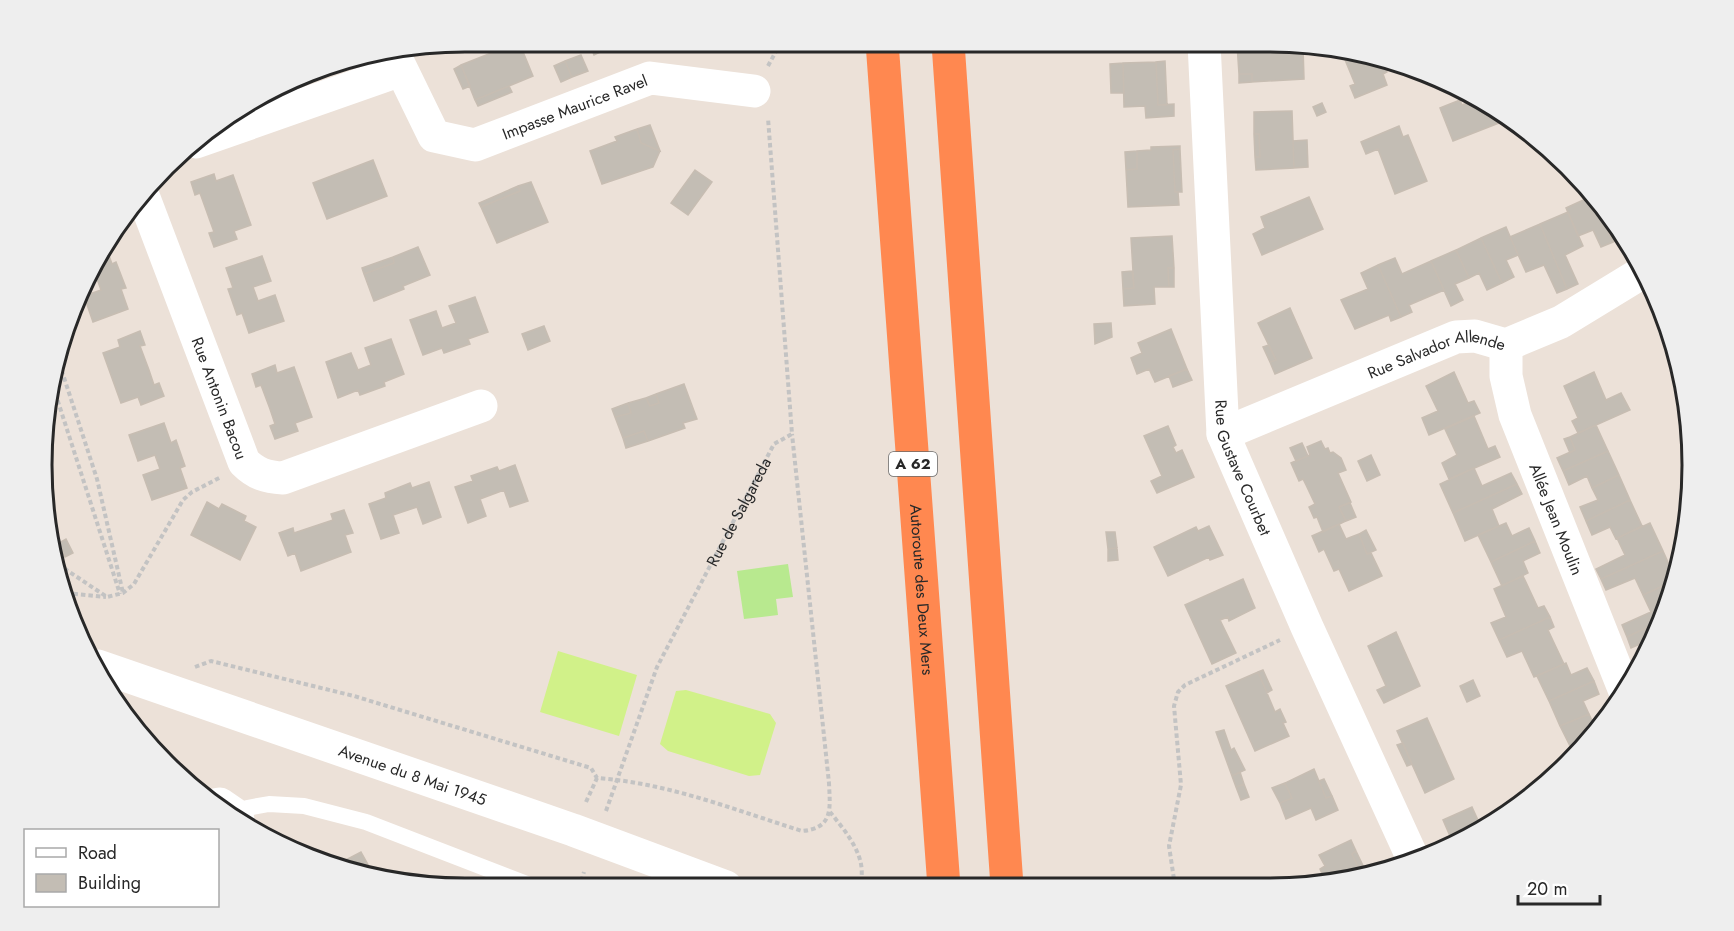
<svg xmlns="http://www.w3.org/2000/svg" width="1734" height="931" font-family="Jost,sans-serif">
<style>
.green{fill:#b8e98f}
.pitch{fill:#d1f189}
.building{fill:#c3bdb4;stroke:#c7bdb2;stroke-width:1.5}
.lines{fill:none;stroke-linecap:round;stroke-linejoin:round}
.path{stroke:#c3c3c3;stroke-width:4;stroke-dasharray:4.5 3;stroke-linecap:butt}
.service{stroke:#fff;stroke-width:16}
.minor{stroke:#fff;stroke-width:33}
.secondary{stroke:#fff;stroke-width:33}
.motorway{stroke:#ff8850;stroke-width:33}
.labels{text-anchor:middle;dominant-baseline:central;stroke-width:5;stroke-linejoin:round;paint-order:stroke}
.shield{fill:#fff;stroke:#686868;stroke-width:1.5}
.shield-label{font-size:15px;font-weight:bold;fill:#282828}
.street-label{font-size:16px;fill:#282828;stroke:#fff}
.rim{fill:none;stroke:#282828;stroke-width:3}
</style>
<rect width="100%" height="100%" fill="#ece1d8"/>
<path class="green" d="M788 564 793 597 776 599 778 615 744 619 737 571Z"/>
<path class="pitch" d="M558 651 637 675 619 736 540 712Z
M686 690 770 714 776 723 760 775 749 776 668 751 660 744 676 691Z"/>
<path class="building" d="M519 42 533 76 475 100 461 65Z
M589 42H612L607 44 609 48 594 55Z
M1251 43H1277V49L1251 51Z
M1251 43V51L1303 47 1304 79 1252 82V74H1239L1237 44Z
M1341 50 1381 57 1387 72 1383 74 1387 85 1355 98 1350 86 1355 84Z
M581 55 588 71 572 77 565 61Z
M565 61 572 77 561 82 554 66Z
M1165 61 1167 105H1158L1156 62Z
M1156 62 1158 105 1174 104V116L1146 118 1145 106 1124 107 1123 63Z
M1123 63 1124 93H1111L1110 64Z
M461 65 470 86 463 89 454 69Z
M1239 74H1252V82L1239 83Z
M509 86 512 92 478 106 475 100Z
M1477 99 1501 114 1504 121 1453 141 1440 108 1460 100 1462 105Z
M1322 103 1326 112 1317 116 1313 107Z
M1292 111 1294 168 1256 170 1255 157H1260L1259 134H1254V112Z
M650 125 660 151 641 143 637 129Z
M1399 126 1403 137 1408 135 1427 181 1395 194 1378 149 1366 154 1361 142Z
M637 129 641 143 660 151 653 167 602 184 590 151 617 141 615 137Z
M1254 134H1259L1260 157H1255Z
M1307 140 1308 167 1294 168 1293 141Z
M1180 146V149L1173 150 1175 192H1178L1179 205 1128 207 1126 170 1137 169V151L1151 150V147Z
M1180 149 1182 192H1175L1173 150Z
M1137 151V169L1126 170 1125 152Z
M373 160 387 196 327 219 313 183Z
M695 170 712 182 688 215 671 203Z
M214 174 216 181 233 175 251 225 234 231 237 239 214 247 209 233 214 232 200 193 195 195 191 182Z
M531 182 548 222 497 243 481 207 520 191 518 186Z
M518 186 520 191 481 207 479 203Z
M1592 196H1594L1623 237 1613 242Z
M1592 196 1613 242 1601 247 1593 230 1578 236 1566 208Z
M1309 197 1323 229 1262 255 1253 234 1265 228 1261 217Z
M1568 212 1583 246 1565 255 1578 284 1567 289 1540 224Z
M1540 224 1567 289 1557 293 1544 265 1526 272 1510 237Z
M1506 227 1518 255 1506 260 1514 277 1502 283 1481 238Z
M1172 236 1174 268H1168L1169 287H1154L1155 304 1124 306 1123 289 1134 288 1131 238Z
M1481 238 1502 283 1487 290 1479 273 1469 278 1456 250Z
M106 247 112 264 116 262 126 288 121 289 128 309 93 322 84 296 101 290 96 276 92 278Z
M418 247 430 275 403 286 404 289 374 301 364 274 394 263 393 257Z
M1456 250 1469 278 1455 284 1463 300 1451 306 1431 261Z
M262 256 271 281 253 287 258 301 275 295 284 321 249 333 242 313 237 315 228 289 233 288 226 268Z
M393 257 394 263 364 274 362 268Z
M1395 258 1402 274 1431 261 1444 290 1409 305 1412 312 1401 317 1378 265Z
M1378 265 1401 317 1391 321 1389 315 1355 329 1341 300 1368 289 1361 273Z
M1168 268H1174V287H1169Z
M1132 271 1134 288 1123 289 1122 272Z
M475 297 488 332 468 339 470 344 444 353 442 348 423 355 410 320 436 311 442 328 456 323 449 306Z
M1290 308 1312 358 1275 374 1270 362 1276 360 1258 323Z
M1111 323 1112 337 1095 344 1094 324Z
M544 326 550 341 528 350 522 334Z
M1171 329 1187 369 1155 382 1149 369 1137 374 1131 358 1142 353 1138 343Z
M140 331 145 345 140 346 149 370 154 385 159 383 164 396 141 405 138 397 121 403 103 353 120 347 118 340Z
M391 339 404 374 384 382 385 386 360 395 358 390 338 398 326 362 351 353 358 370 371 365 365 348Z
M1269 345 1276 360 1270 362 1263 347Z
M275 365 277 373 294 367 312 417 295 423 298 431 275 439 270 426 275 424 270 409 261 385 256 387 252 374Z
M1187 369 1192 380 1173 387 1169 376Z
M1454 372 1468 403 1474 401 1480 413 1429 435 1422 418 1438 411 1426 386Z
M1594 372 1606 400 1621 393 1630 410 1578 433 1572 421 1578 418 1564 386Z
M684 384 697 419 683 423 685 428 648 441 644 431 623 438 615 417 631 413 628 403 646 398 650 406 659 403 656 394Z
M656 394 659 403 650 406 646 398Z
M628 403 631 413 615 417 612 409Z
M1474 416 1488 449 1495 446 1500 457 1449 479 1442 463 1457 455 1445 429Z
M164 423 171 443 176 440 185 466 180 468 187 488 152 500 143 475 160 469 155 455 138 461 129 435Z
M1596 425 1608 451 1563 471 1557 458 1575 450 1570 437Z
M1168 426 1176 445 1173 447 1176 453 1182 450 1194 477 1157 493 1151 481 1162 476 1144 436Z
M644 431 648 441 626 448 623 438Z
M1570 437 1575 450 1570 453 1564 439Z
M1321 441 1325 449 1328 448 1330 453 1333 452 1341 458 1346 470 1338 473 1351 502 1339 507 1346 521 1323 532 1317 517 1314 518 1309 507 1315 504 1306 485 1303 479 1299 481 1291 463 1310 455 1307 447Z
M1302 443 1308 456 1296 461 1290 448Z
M1608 451 1619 475 1592 488 1587 476 1569 485 1563 471Z
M1371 455 1380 475 1367 481 1358 461Z
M515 465 528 501 510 507 504 490 480 499 486 516 468 523 455 487 473 481 471 476 497 467 499 471Z
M1474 468 1482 486 1511 473 1517 484 1453 513 1440 484Z
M1619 475 1630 500 1586 521 1580 507 1598 500 1592 488Z
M429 482 441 517 423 524 417 507 393 515 399 533 381 539 369 504 386 498 385 493 410 483 412 488Z
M1517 484 1522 494 1492 509 1499 526 1465 541 1453 513Z
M1630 500 1642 526 1616 539 1610 527 1592 535 1586 521Z
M207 502 219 509 222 504 246 516 244 521 256 527 240 560 191 535Z
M1350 503 1356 517 1346 521 1339 507Z
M344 510 353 533 345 535 351 552 301 571 295 553 288 556 279 533 293 528 294 533 333 520 331 514Z
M1506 523 1512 536 1529 528 1535 541 1491 562 1478 535Z
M1650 523 1663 551 1601 579 1596 569 1625 555 1617 538Z
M1339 524 1346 539 1359 534 1367 554 1371 553 1382 576 1349 591 1339 569 1334 571 1324 549 1319 552 1312 536Z
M1209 526 1223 555 1210 560 1209 557 1168 576 1154 547 1196 527 1198 531Z
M1366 530 1376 550 1367 554 1359 534Z
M1106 532H1115L1117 548 1108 549Z
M66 539 73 553 65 557 59 543Z
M1535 541 1540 553 1523 561 1528 573 1502 586 1491 562Z
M1117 548 1118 560 1108 561V549Z
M1663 551 1676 580 1643 595 1635 578 1606 590 1601 579Z
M1523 576 1538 608 1544 606 1550 617 1499 640 1491 623 1506 617 1494 589Z
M1243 579 1255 608 1229 621 1228 617 1220 620 1236 653 1212 664 1185 605Z
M1676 580 1660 621 1627 637 1622 625 1651 612 1643 595Z
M1550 617 1554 627 1548 630 1564 664 1534 677 1522 651 1507 657 1499 640Z
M1660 621 1654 638 1631 648 1627 637Z
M1396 632 1420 686 1384 703 1377 690 1386 686 1368 646Z
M1566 663 1571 675 1587 668 1594 681 1549 701 1537 676Z
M1263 670 1272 690 1267 693 1258 672Z
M1258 672 1275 712 1280 709 1286 722 1283 723 1289 736 1255 751 1226 686Z
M1473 680 1480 696 1467 702 1460 686Z
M1594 681 1599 694 1583 701 1589 714 1560 726 1549 701Z
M1589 714 1594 725 1602 722 1587 745 1573 752 1560 726Z
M1427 718 1454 779 1425 793 1397 731Z
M1224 730 1231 750 1234 748 1245 770 1232 776 1216 732Z
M1403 743 1412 764 1407 766 1397 745Z
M1314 769 1326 798 1332 796 1338 810 1316 820 1311 808 1286 819 1280 803 1292 798 1285 783Z
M1240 772 1244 784 1236 787 1232 776Z
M1324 779 1332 796 1326 798 1319 781Z
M1285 783 1292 798 1280 803 1272 788Z
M1244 784 1249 797 1241 800 1236 787Z
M1472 807 1482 829 1445 849 1444 846 1453 843 1443 820Z
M1351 840 1356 851 1352 854 1362 875 1327 885 1320 869 1325 866 1319 855Z
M1356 851 1367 874 1362 875 1352 854Z
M361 852 371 870 361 875 334 866Z"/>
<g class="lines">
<g class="path">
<path d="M768 66 781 42"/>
<path d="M57 356 97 479 123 593"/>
<path d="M53 386 120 594"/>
<path d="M59 563 65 569 107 597 123 593 134 584 183 500 192 492 221 477"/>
<path d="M66 593 106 597"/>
<path d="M195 667 211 661 354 696 591 768 597 778C668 783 735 810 802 831 834 828 830 808 829 783L792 434"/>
<path d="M586 802 597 778"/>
<path id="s1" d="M606 811 657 667 774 444 792 434 768 118"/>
<path d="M830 812C846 832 870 859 859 887"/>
<path d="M1175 886 1169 846 1181 785 1174 706 1178 692 1185 685 1280 640"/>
<path d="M579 888 584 872"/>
</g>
<path class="service" d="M236 815 247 808 269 804 304 806 366 822 537 888"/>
<g class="minor">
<path id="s2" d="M1204 43 1223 434 1307 627 1414 861"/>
<path id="s3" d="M394 54 434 136 475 145 650 78 754 91"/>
<path d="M196 142 401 70"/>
<path id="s4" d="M144 198 244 462C256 474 266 477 283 478L481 406"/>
<path id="s5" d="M1506 345V376L1515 415 1624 689"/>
<path id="s6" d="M1223 434 1456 337 1475 336 1506 345 1561 322 1643 272"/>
<path d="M214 805 220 804 236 815 238 820"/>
</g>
<path class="secondary" id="s7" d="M98 666 573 830 726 887"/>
<g class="motorway">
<path id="s8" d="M882 42 944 887"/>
<path d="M948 43 1007 886"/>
</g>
</g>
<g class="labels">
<rect class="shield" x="889" y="452" width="48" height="24" rx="4.5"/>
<g class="shield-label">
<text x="913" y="464">A 62</text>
</g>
<g class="street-label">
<text stroke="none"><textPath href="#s3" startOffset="240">Impasse Maurice Ravel</textPath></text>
<text stroke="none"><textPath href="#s6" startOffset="230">Rue Salvador Allende</textPath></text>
<text stroke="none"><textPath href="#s4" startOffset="214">Rue Antonin Bacou</textPath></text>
<text stroke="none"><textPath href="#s2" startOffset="429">Rue Gustave Courbet</textPath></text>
<text stroke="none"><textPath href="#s1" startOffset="328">Rue de Salgareda</textPath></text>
<text stroke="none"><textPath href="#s5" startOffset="183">Allée Jean Moulin</textPath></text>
<text stroke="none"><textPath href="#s8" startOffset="549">Autoroute des Deux Mers</textPath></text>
<text stroke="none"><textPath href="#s7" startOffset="333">Avenue du 8 Mai 1945</textPath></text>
</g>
</g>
<path d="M0 0H1734V931H0ZM465 52H1269A413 413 0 0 1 1682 465V465A413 413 0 0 1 1269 878H465A413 413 0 0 1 52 465V465A413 413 0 0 1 465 52Z" fill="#eee" fill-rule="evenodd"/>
<path class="rim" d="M465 52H1269A413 413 0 0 1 1682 465V465A413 413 0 0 1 1269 878H465A413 413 0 0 1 52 465V465A413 413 0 0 1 465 52Z"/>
<rect x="24" y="829" width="195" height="78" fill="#ffffff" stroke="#a9a9a9" stroke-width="1.5"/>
<rect x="36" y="848" width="30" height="9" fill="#ffffff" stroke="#a9a9a9" stroke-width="1.5"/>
<text x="78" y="859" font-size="18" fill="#282828">Road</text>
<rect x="36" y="874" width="30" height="18" fill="#c3bdb4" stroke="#a9a9a9" stroke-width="1.5"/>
<text x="78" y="889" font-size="18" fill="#282828">Building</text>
<path d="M1518 895v9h82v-9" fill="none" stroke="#282828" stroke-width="3"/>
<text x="1527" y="895" font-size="18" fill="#282828" stroke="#ffffff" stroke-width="4.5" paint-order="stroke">20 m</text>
</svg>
